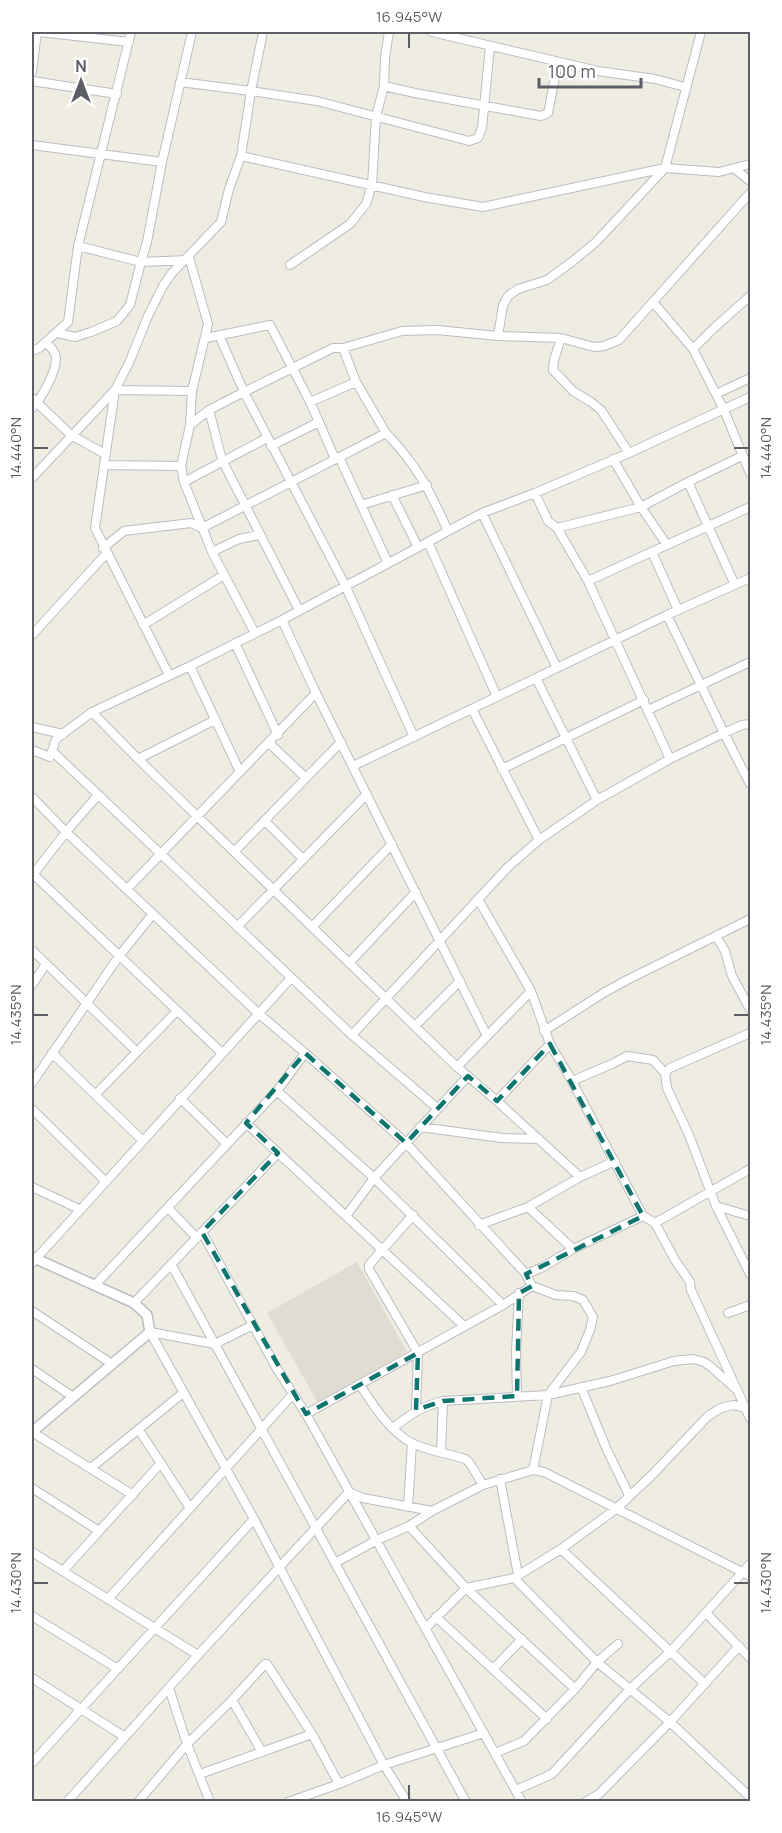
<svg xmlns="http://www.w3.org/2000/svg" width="782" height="1833" font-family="Manrope,sans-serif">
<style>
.education{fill:#dfdcd1}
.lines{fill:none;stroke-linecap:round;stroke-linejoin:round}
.minor-casing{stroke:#babdc3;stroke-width:10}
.tertiary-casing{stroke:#babdc3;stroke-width:12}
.minor{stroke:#fff;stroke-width:8}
.tertiary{stroke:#fff;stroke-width:9}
.marked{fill:none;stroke:#0f766e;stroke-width:4.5;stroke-dasharray:12 8;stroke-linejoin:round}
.ticks{fill:none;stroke:#5b5f65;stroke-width:2}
.neatline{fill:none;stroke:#5b5f65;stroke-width:2}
.ticks-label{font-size:15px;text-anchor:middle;fill:#5b5f65}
</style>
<rect width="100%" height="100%" fill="#efede2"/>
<path class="education" d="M357 1262 407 1352 318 1403 267 1313Z"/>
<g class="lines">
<defs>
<path id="minor" d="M39 32 129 42
M432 32 598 71 655 79 685 87
M490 46 482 128 478 138 469 141 317 101 251 91 241 156 424 197 483 207 665 168 719 172 750 164
M32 72 37 32
M32 81 117 94
M180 82 251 91 263 32
M384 86 415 93 541 116 548 113 558 62
M32 145 162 162
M735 169 750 181
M78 246 141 262 147 242 162 162 192 32
M189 257 208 324 192 391
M290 265 350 224 366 204 372 185 376 117 384 86 385 57 389 32
M750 296 714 328 693 349 724 410 750 473
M653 302 693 349
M57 333 75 337 91 332 117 321 130 305 141 262 186 260
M219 335 244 392 333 348H343L402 331 437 330 498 336 561 338 594 347 604 346 619 340 750 193
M498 336 503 305 508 296 518 289 547 280 573 261 596 242 665 168 701 32
M206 338 270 325 310 402 356 382
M561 338 554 360 553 370 573 391 591 402 601 410 629 453
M343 348 356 382 386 433
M32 351 39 348 68 322 78 246 131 32
M716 394 750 378
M32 398 71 435 105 454
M310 402 319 422
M32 408C41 399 60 367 55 354 54 350 49 346 46 342
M209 410 222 460 299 610
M190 425 209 410 244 392 345 585 414 737
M271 446 319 422 335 459
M339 457 388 563
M613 459 641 507 667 545
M104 465 181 466
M32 478 115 390 129 363 148 316 163 286 172 273 221 222 229 189 241 156
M184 482 267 438
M688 482 735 585
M535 493 548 521 557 528 588 581 670 759
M392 495 418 547
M361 505 427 485
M482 513 557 668
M557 528 641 507 688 482 742 456
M448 531 482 513 535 493 629 453 750 397
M103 548 124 531 191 523 202 528 386 433C417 465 430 491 448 531L428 542
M212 552 239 539 259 535
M652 552 678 610
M588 581 750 507
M667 615 724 733 750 784
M282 620 316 693 487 1036
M143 625 224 575
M32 635 106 554
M235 643 278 735
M190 666 240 772
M169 675 95 528 115 390 192 391 190 425 181 466 184 482 212 552 255 633
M536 678 597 800
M472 709 539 840
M648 710 750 662
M92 712 138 759 457 1067 497 1101 580 1177
M32 727 63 734
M269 743 306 778
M32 750 50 757 56 739 92 712 190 666 282 620 428 542 497 697
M52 751 352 1035 437 1108
M138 759 215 720
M353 766 667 615 750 578
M502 769 644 700
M32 797 66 832 258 1013 305 1053 406 1143 526 1274 532 1286 503 1305 306 1414
M265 821 303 859
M234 852 341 742
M33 874 222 1053
M32 876 66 832 98 795
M127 889 316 693
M478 899 531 991
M237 927 367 794
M312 927 392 844
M716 936 725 951 732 976 750 1009
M32 950 137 1052
M349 963 416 892
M32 985 46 964
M415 1026 460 981
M544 1031 605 992 627 980 750 919
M352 1035 508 867 539 840 597 800 670 759 724 733 742 725 750 724
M52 1053 142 1140
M457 1067 531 991 550 1044 572 1081 643 1216 655 1223 675 1260 690 1282 691 1290 750 1418
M665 1073 670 1068 750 1033
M572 1081 614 1063 627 1056 653 1060 665 1073 667 1088 689 1135 716 1206 750 1274
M32 1083 119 956 153 914
M277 1091 374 1178 503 1305
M95 1095 177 1011
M180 1098 227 1144
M497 1101 550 1044
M32 1109 105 1181
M246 1123 464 1326
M420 1127 502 1138 539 1139
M32 1187 79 1209
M716 1206 750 1216
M528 1207 573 1249
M168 1208 197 1238
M413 1215 369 1265V1269L418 1353 416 1410
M346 1216 374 1178 468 1076
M655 1223 750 1169
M479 1225 528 1207 580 1177 615 1161
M202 1232 277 1369 306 1414 522 1802
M32 1263 291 978
M171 1264 466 1802
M526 1274 541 1268 573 1249 643 1216
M95 1285 277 1091 305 1053
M532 1286 556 1295 573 1296 583 1300 593 1317 590 1330 581 1352 548 1395 533 1470
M134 1303 278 1153
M32 1311 112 1364
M728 1313 750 1305
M150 1332 254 1519 384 1765 407 1802
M150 1332 215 1344 253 1325
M32 1369 73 1397
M360 1385C373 1405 389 1430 410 1442 426 1451 447 1453 465 1459L469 1462 483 1485
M581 1387 607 1450 629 1495
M517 1396 516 1352 519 1293
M393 1428C409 1415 423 1406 443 1401L548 1395 610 1381 674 1361 693 1359 704 1362 710 1366 737 1390
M139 1430 190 1508
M32 1432 133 1495
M441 1452 443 1401
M91 1468 183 1393
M500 1479 518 1575
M32 1488 99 1531
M349 1492 363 1498 432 1511
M408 1507 412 1443
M409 1526 466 1588 575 1689
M561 1549 705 1684
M32 1552 198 1655
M335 1563 377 1540 409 1526 432 1511 483 1485 533 1470 544 1472 750 1576
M63 1571 161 1463
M514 1578 597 1662 670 1722 750 1797
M108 1599 293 1394
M706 1613 750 1658
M32 1616 118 1669
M436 1617 547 1719
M426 1628 466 1588 514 1578 561 1549 616 1509 652 1475 708 1416 721 1408 733 1405 747 1408
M493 1669 522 1639
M32 1678 125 1737
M169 1688 187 1744 210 1802
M232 1700 262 1752
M495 1753 524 1741 575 1689 597 1662 618 1644
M32 1763 254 1519
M200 1774 312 1734
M516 1790 552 1774 630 1689 671 1651 750 1564
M67 1802 198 1655 349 1492
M138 1802 187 1744 232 1700 265 1664H267L312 1734 339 1784
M288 1802 339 1784 384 1765 484 1733
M585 1802 599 1794 670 1722 739 1646"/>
<path id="tertiary" d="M32 1257 134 1303 147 1315 150 1332 32 1432"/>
</defs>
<use href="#minor" class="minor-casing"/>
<use href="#tertiary" class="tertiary-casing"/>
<use href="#minor" class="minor"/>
<use href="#tertiary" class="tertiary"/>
</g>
<path class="marked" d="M550 1044 643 1216 526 1274 532 1286 519 1293 517 1396 443 1401 416 1410 418 1353 306 1414 202 1232 278 1153 246 1123 305 1053 406 1143 468 1076 497 1101Z"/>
<path class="ticks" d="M409 33V48M33 448H48M734 448H749M33 1015H48M734 1015H749M33 1583H48M734 1583H749M409 1785V1800"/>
<rect width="782" height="1833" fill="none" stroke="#ffffff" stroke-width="66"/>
<g transform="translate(81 81)" stroke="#ffffff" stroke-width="4.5" paint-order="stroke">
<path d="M0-4.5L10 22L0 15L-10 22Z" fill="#5b5f65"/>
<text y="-9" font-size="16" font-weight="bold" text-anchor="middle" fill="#5b5f65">N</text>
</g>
<path d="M539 78v9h102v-9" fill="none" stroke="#5b5f65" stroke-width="3"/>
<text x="548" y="78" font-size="18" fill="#5b5f65" stroke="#ffffff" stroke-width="4.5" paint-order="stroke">100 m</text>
<rect x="33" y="33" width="716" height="1767" class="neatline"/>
<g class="ticks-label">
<text x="409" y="22">16.945°W</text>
<text transform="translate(16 448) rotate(-90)" y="5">14.440°N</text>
<text transform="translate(766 448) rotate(-90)" y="5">14.440°N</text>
<text transform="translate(16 1015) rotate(-90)" y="5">14.435°N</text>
<text transform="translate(766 1015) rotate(-90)" y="5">14.435°N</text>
<text transform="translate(16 1583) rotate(-90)" y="5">14.430°N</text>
<text transform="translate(766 1583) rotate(-90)" y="5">14.430°N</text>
<text x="409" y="1822">16.945°W</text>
</g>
</svg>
